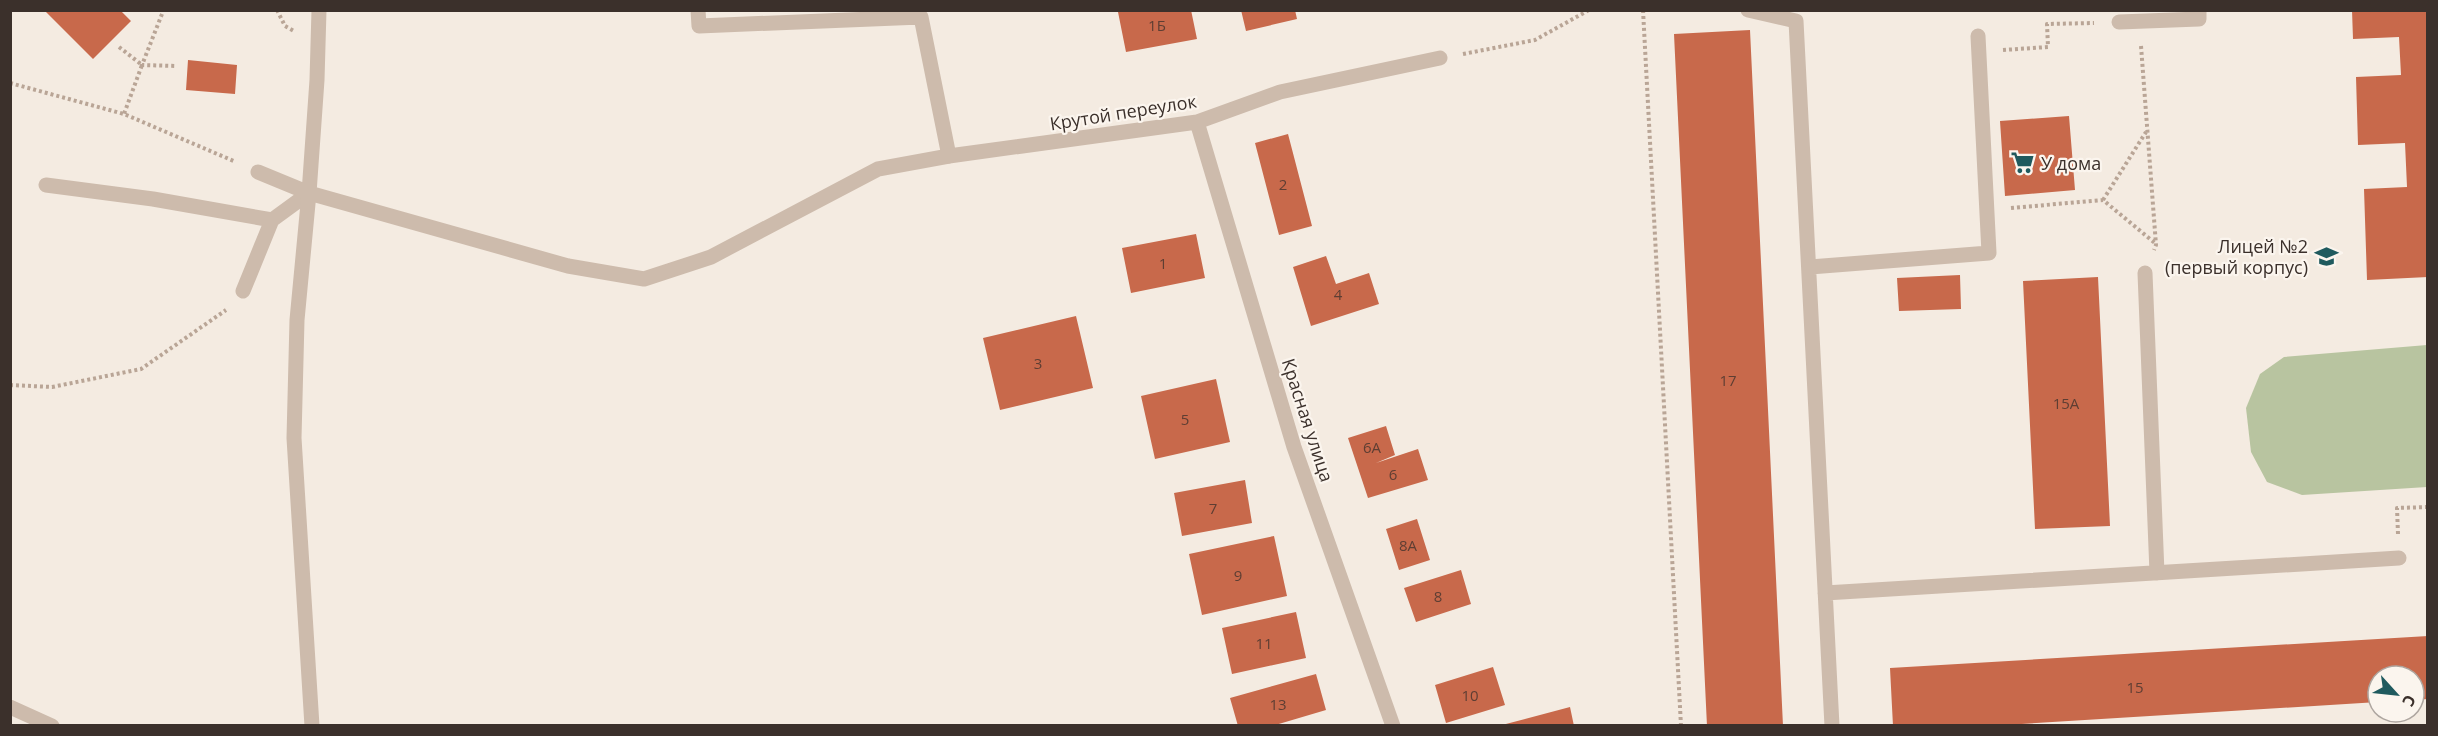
<svg xmlns="http://www.w3.org/2000/svg" width="2438" height="736" font-family="'Open Sans',sans-serif">
<style>
.green{fill:#b8c4a0}
.building{fill:#c8694b}
.lines{fill:none;stroke-linecap:round;stroke-linejoin:round}
.path{stroke:#b9a596;stroke-width:4;stroke-dasharray:3 3;stroke-linecap:butt}
.service{stroke:#cdbbac;stroke-width:15}
.minor{stroke:#cdbbac;stroke-width:15}
.labels{text-anchor:middle;dominant-baseline:central;stroke-width:4.5;stroke-linejoin:round;paint-order:stroke}
.number-label{font-size:15px;fill:#5e3e33}
.street-label{font-size:18px;fill:#3b302b;stroke:#fbf5ee}
.poi-label{font-size:18px;fill:#3b302b;stroke:#fbf5ee;text-anchor:start}
</style>
<rect width="100%" height="100%" fill="#f4ebe1"/>
<path class="green" d="M2427 345V487L2302 495 2267 482 2251 452 2246 408 2260 374 2284 357Z"/>
<path class="building" d="M44 10H120L131 21 93 59Z
M1125 10H1191L1197 39 1126 52 1118 12Z
M1241 10H1295L1297 19 1246 31Z
M2352 10H2428V277L2367 280 2364 189 2407 187 2405 143 2358 145 2356 77 2401 75 2399 37 2353 39Z
M1750 30 1783 726H1707L1674 34Z
M188 60 237 65 235 94 186 90Z
M2069 116 2075 190 2005 196 2000 121Z
M1288 134 1312 226 1279 235 1255 143Z
M1196 234 1205 278 1131 293 1122 248Z
M1326 256 1336 284 1369 273 1379 304 1311 326 1293 267Z
M1960 275 1961 309 1899 311 1897 278Z
M2098 277 2110 526 2035 529 2023 281Z
M1076 316 1093 388 1000 410 983 338Z
M1216 379 1230 442 1155 459 1141 396Z
M1386 426 1395 455 1376 463 1418 449 1428 480 1368 498 1348 438Z
M1245 480 1252 523 1182 536 1174 493Z
M1417 519 1430 560 1399 570 1386 529Z
M1274 536 1287 596 1202 615 1189 554Z
M1461 570 1471 604 1416 622 1404 588Z
M1296 612 1306 658 1232 674 1222 628Z
M2428 636V699L2414 700V676H2378V702L1989 726H1893L1890 668Z
M1493 667 1505 705 1446 723 1435 685Z
M1316 674 1326 710 1272 726H1238L1230 698Z
M1570 707 1574 726H1503L1502 725Z"/>
<g class="lines">
<path class="path" d="M277 10 285 26 294 31
M1643 10 1681 726
M162 14 142 65 177 66
M2141 46 2156 245 2154 250
M119 47 142 65 124 114
M2003 50 2048 47 2047 24 2094 23
M1463 54 1535 40 1589 10
M10 83 124 114 236 162
M2103 200 2146 132
M2011 208 2103 200 2156 244
M10 385 52 387 141 369 226 310
M2398 534 2397 508 2428 507"/>
<path class="service" d="M698 10 699 26 921 17 949 156
M1748 10 1796 21 1832 726
M2119 22 2199 19V10
M46 185 153 199 272 220
M1810 267 1989 253 1978 36
M2145 273 2157 573
M243 291 272 220 309 193
M1825 593 2399 558"/>
<path class="minor" d="M1197 122 1294 447 1393 726
M258 172 309 193 568 266 644 279 711 257 878 169 949 156 1197 122 1280 92 1440 58
M10 707 52 726
M312 726 294 438 297 320 309 193 317 80 319 10"/>
</g>
<defs>
<symbol id="supermarket-bare" viewBox="-9 -9 18 18"><path d="M-6-5.5h2.5l.6 2H6L4.5 2H-2.5L-4.4-4H-6ZM-1.5 3.2a1.3 1.3 0 1 0 .1 0ZM3 3.2a1.3 1.3 0 1 0 .1 0Z" fill="#1f5a5e" stroke="#fbf5ee" stroke-width="2.5" paint-order="stroke"/></symbol>
<symbol id="school-bare" viewBox="-9 -9 18 18"><path d="M0-5L7-2L0 1L-7-2ZM-4 1L0 2.5L4 1V4Q0 6-4 4Z" fill="#1f5a5e" stroke="#fbf5ee" stroke-width="2.5" paint-order="stroke"/></symbol>
</defs>
<g fill-rule="evenodd">
<use href="#supermarket-bare" x="2006" y="146" width="33" height="33"/>
<use href="#school-bare" x="2310" y="240" width="33" height="33"/>
</g>
<g class="labels">
<g class="number-label">
<text x="1157" y="25">1Б</text>
<text x="1283" y="184">2</text>
<text x="1163" y="263">1</text>
<text x="1338" y="294">4</text>
<text x="1038" y="363">3</text>
<text x="1728" y="380">17</text>
<text x="2066" y="403">15А</text>
<text x="1185" y="419">5</text>
<text x="1372" y="447">6А</text>
<text x="1393" y="474">6</text>
<text x="1213" y="508">7</text>
<text x="1408" y="545">8А</text>
<text x="1238" y="575">9</text>
<text x="1438" y="596">8</text>
<text x="1264" y="643">11</text>
<text x="2135" y="687">15</text>
<text x="1470" y="695">10</text>
<text x="1278" y="704">13</text>
</g>
<g class="street-label">
<text transform="translate(1123 112) rotate(-9)">Крутой переулок</text>
<text transform="translate(1308 420) rotate(72)">Красная улица</text>
</g>
<g class="poi-label">
<text x="2041" y="163">У дома</text>
<text x="2308" y="246" text-anchor="end">Лицей №2<tspan x="2308" dy="21">(первый корпус)</tspan></text>
</g>
</g>
<rect width="2438" height="736" fill="none" stroke="#3b302b" stroke-width="24"/>
<g transform="translate(2396 694) rotate(117)"><circle r="28" fill="#fbf5ee" stroke="#aea6a0" stroke-width="1.5"/>
<path d="M0-4.5L10 22L0 15L-10 22Z" fill="#1f5a5e"/>
<text y="-9" font-size="16" font-weight="bold" text-anchor="middle" fill="#3b302b">С</text>
</g>
</svg>
